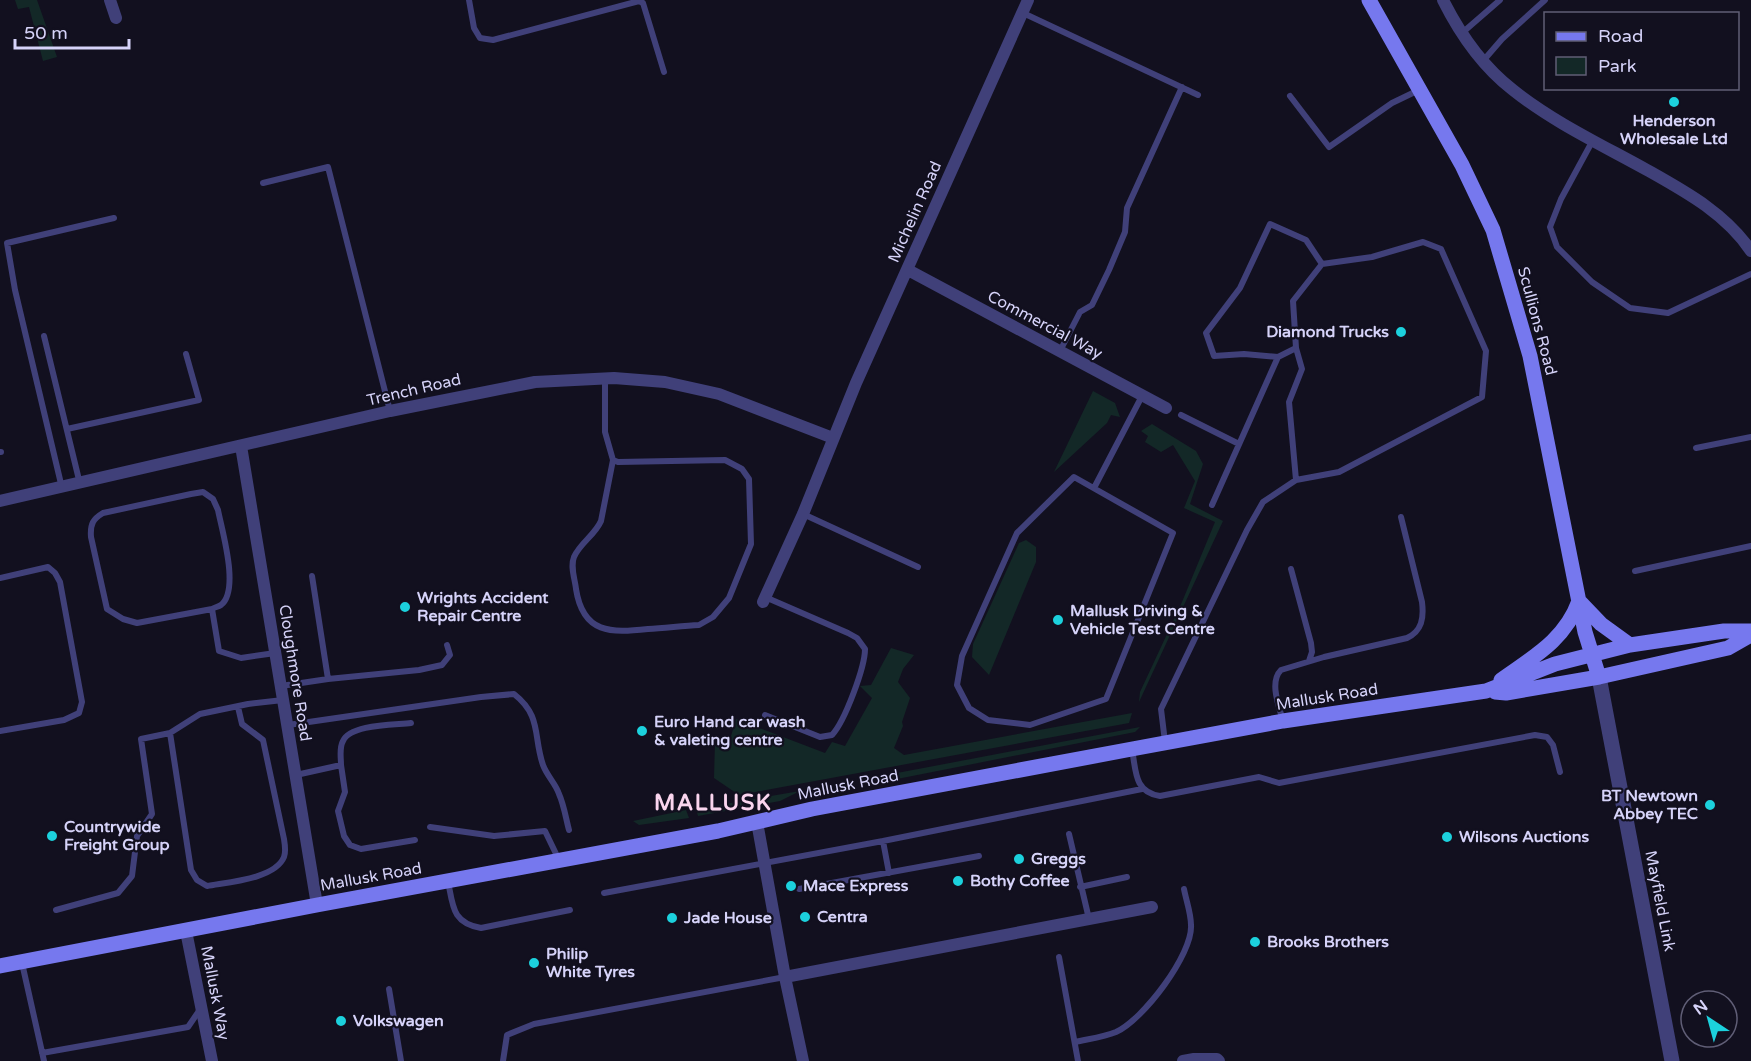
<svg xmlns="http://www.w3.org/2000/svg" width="1751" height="1061" font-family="'Varela Round',sans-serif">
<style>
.green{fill:#132827}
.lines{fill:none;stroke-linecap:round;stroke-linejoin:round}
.service{stroke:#404079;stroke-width:6}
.minor{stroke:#404079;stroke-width:12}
.tertiary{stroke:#404079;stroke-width:15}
.secondary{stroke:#7678ee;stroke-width:15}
.poi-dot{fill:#1cd1dd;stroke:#12101f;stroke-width:2}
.labels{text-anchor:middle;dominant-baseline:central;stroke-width:4.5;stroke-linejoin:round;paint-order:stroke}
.poi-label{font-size:16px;font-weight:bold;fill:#d6d3f9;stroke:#12101f;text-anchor:start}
.street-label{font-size:16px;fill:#d6d3f9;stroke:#12101f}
.district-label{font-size:22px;font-weight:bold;letter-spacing:1.5px;fill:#fad5ee;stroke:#12101f}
</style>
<rect width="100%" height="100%" fill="#12101f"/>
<path class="green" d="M15 0H37L57 57 43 61 29 7 18 9Z
M1093 391 1115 403 1120 417 1111 415 1107 423 1054 472Z
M1152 424 1196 451 1203 464 1190 504 1223 521 1139 702 1140 692 1182 602 1215 522 1184 508 1195 481 1173 445 1161 452 1145 442 1148 436 1141 431Z
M1026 540 1036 547V562L989 675 972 657 973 644 1019 543Z
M891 648 914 655 903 669 898 682 910 698 902 722 903 726 894 748 904 755 1132 713 1129 723 739 795 714 778 715 742 729 743 736 719 825 753 832 742 845 746 872 698 860 686 871 685Z
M1140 727 1135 732 897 779V773Z
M800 791 780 801 698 816 696 809Z
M686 810 689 818 639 825 633 821Z"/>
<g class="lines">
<path class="service" d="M469 0 474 28 480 38 493 40 639 1 643 3 664 72
M1023 13 1198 95
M1462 33 1500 0
M1483 61 1502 39 1545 0
M1290 96 1329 147 1392 103 1419 90
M1593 140 1561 199 1550 227 1557 247 1592 282 1630 308 1668 313 1751 274
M263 183 328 167 390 411
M44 336 80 484
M1296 348 1278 357 1244 354 1214 356 1206 333 1240 288 1270 224 1306 240 1322 264
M1060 351 1080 312 1092 305 1109 270 1125 232 1127 208 1182 87
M605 379V432L613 460 618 462 725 460 742 469 749 479 751 544 729 598 713 617 699 625C682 626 665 628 648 629 611 633 583 634 576 589 575 579 570 567 574 557 580 543 595 535 601 521L613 460
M1181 415 1239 444
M67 429 199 400 186 354
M1696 448 1751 437
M0 452H1
M1074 477 1173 533 1106 699 1030 725 988 720 969 708 957 685 962 656 1017 533Z
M62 488 15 290 7 243 114 218
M1094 488 1142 396
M1212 505 1278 357
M803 514 918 567
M1291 569 1311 643 1312 652 1309 661
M1635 571 1751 546
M0 578 48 567 55 573 60 582 82 702 79 713 64 720 0 731
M212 609C215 607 218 607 221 605 240 590 222 531 218 510L213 499 203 492 191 494 103 513C93 519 90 524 91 537L107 609 123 619 137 623 212 609 219 651 241 658 275 653
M328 679 419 670 442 665 450 655 447 645
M281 686 328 679 312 576
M238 707 242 724 263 740 284 839C285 845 286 852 284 857 275 879 228 882 207 886L197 880 191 870 170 733 200 714 248 704 283 700
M765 715 820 737 832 735C845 721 865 667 865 649L857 638 848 633 765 597
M1283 721C1279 706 1269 682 1281 670L1324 657 1407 638C1422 631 1424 618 1422 602L1401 517
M288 725 481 697 514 694C542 716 533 736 543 765 547 776 556 784 559 794 564 805 566 819 569 830
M1165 742 1161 709 1247 530 1263 502 1296 480 1339 472 1482 397 1486 351 1441 249 1423 242 1372 257 1322 264 1293 301 1296 348 1302 369 1289 402 1296 480
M1132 749C1136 771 1134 792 1160 796L1259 777 1279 783 1535 735 1547 737 1553 745 1560 772
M341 765C341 757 339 748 343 741 350 724 395 725 411 723
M296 775 341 765 345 792 338 811 344 836 350 845 361 849 415 840
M430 827 494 836 545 831 559 860
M1069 834 1089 919
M883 841 889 873
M448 881C453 906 452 923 481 928L570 910
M1080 887 1127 877
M799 889 979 856
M604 893 883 841 1142 789
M56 910 118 893 132 876 137 836 152 814 141 739 170 733
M1059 957 1078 1061
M22 963 44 1061
M389 989 401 1061
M1075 1042C1088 1039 1104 1037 1116 1032 1143 1020 1193 954 1191 925 1191 913 1186 900 1184 889
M42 1053 188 1027 201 1008
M503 1061 507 1035 534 1024 785 977"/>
<path class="minor" d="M110 0 116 18
M1443 0C1460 34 1482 66 1513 90 1553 122 1602 145 1647 170 1686 192 1725 213 1751 251
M908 270 1166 408
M241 446 317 905
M0 501 390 411 535 382 614 378 665 382 719 394 833 438
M763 602 803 514 856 383 1028 0
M757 822 785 977 803 1061
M186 931 212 1061
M785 977 1152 907
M1183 1061 1194 1059H1217L1219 1061"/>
<path class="tertiary" d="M1599 677 1672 1061"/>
<path class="secondary" d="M1369 0 1462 165 1493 230 1530 356 1585 632 1599 677
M1579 601 1601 624 1630 645
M1501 680C1533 657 1565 640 1579 601
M1495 692 1506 693 1599 677 1728 648 1751 635
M0 966 317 905 718 831 812 809 1132 749 1283 721 1486 691 1555 664 1630 645 1724 631H1751"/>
</g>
<g class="poi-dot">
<circle cx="1674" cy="102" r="6"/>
<circle cx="1401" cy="332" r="6"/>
<circle cx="405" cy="607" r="6"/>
<circle cx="1058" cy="620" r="6"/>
<circle cx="642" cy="731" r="6"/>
<circle cx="1710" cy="805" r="6"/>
<circle cx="52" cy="836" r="6"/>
<circle cx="1447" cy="837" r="6"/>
<circle cx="1019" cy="859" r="6"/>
<circle cx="958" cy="881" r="6"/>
<circle cx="791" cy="886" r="6"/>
<circle cx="805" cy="917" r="6"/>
<circle cx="672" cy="918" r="6"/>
<circle cx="1255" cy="942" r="6"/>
<circle cx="534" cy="963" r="6"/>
<circle cx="341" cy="1021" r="6"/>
</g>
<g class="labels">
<g class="poi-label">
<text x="1674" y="121" text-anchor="middle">Henderson<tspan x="1674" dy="18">Wholesale Ltd</tspan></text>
<text x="1389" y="332" text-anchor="end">Diamond Trucks</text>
<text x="417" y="598">Wrights Accident<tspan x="417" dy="18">Repair Centre</tspan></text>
<text x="1070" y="611">Mallusk Driving &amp;<tspan x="1070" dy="18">Vehicle Test Centre</tspan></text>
<text x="654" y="722">Euro Hand car wash<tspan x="654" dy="18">&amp; valeting centre</tspan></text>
<text x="1698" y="796" text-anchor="end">BT Newtown<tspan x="1698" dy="18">Abbey TEC</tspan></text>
<text x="64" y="827">Countrywide<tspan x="64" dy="18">Freight Group</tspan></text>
<text x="1459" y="837">Wilsons Auctions</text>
<text x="1031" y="859">Greggs</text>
<text x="970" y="881">Bothy Coffee</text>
<text x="803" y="886">Mace Express</text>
<text x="817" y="917">Centra</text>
<text x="684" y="918">Jade House</text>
<text x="1267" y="942">Brooks Brothers</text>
<text x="546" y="954">Philip<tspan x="546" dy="18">White Tyres</tspan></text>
<text x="353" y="1021">Volkswagen</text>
</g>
<g class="street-label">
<text transform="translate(915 212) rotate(-66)">Michelin Road</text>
<text transform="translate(1537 321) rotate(75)">Scullions Road</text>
<text transform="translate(1045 325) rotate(28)">Commercial Way</text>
<text transform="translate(414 390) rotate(-13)">Trench Road</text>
<text transform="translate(295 673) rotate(81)">Cloughmore Road</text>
<text transform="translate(1327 697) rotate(-9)">Mallusk Road</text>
<text transform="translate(848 785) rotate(-11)">Mallusk Road</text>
<text transform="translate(371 877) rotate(-10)">Mallusk Road</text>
<text transform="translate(1660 901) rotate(79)">Mayfield Link</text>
<text transform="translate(215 993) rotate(79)">Mallusk Way</text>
</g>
<g class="district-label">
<text x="713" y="803">MALLUSK</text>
</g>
</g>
<rect x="1544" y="12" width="195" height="78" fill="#12101f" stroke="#605e76" stroke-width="1.5"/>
<rect x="1556" y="32" width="30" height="9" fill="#7678ee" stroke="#605e76" stroke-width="1.5"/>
<text x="1598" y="42" font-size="18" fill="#d6d3f9">Road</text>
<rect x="1556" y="57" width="30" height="18" fill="#132827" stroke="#605e76" stroke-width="1.5"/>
<text x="1598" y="72" font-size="18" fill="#d6d3f9">Park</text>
<g transform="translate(1709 1019) rotate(324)"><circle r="28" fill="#12101f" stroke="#605e76" stroke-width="1.5"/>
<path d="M0-4.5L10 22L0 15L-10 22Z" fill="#1cd1dd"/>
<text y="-9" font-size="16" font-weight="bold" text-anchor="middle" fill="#d6d3f9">N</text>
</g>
<path d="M15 39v9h114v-9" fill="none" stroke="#d6d3f9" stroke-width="3"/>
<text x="24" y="39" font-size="18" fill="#d6d3f9" stroke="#12101f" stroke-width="4.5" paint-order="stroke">50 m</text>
</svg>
